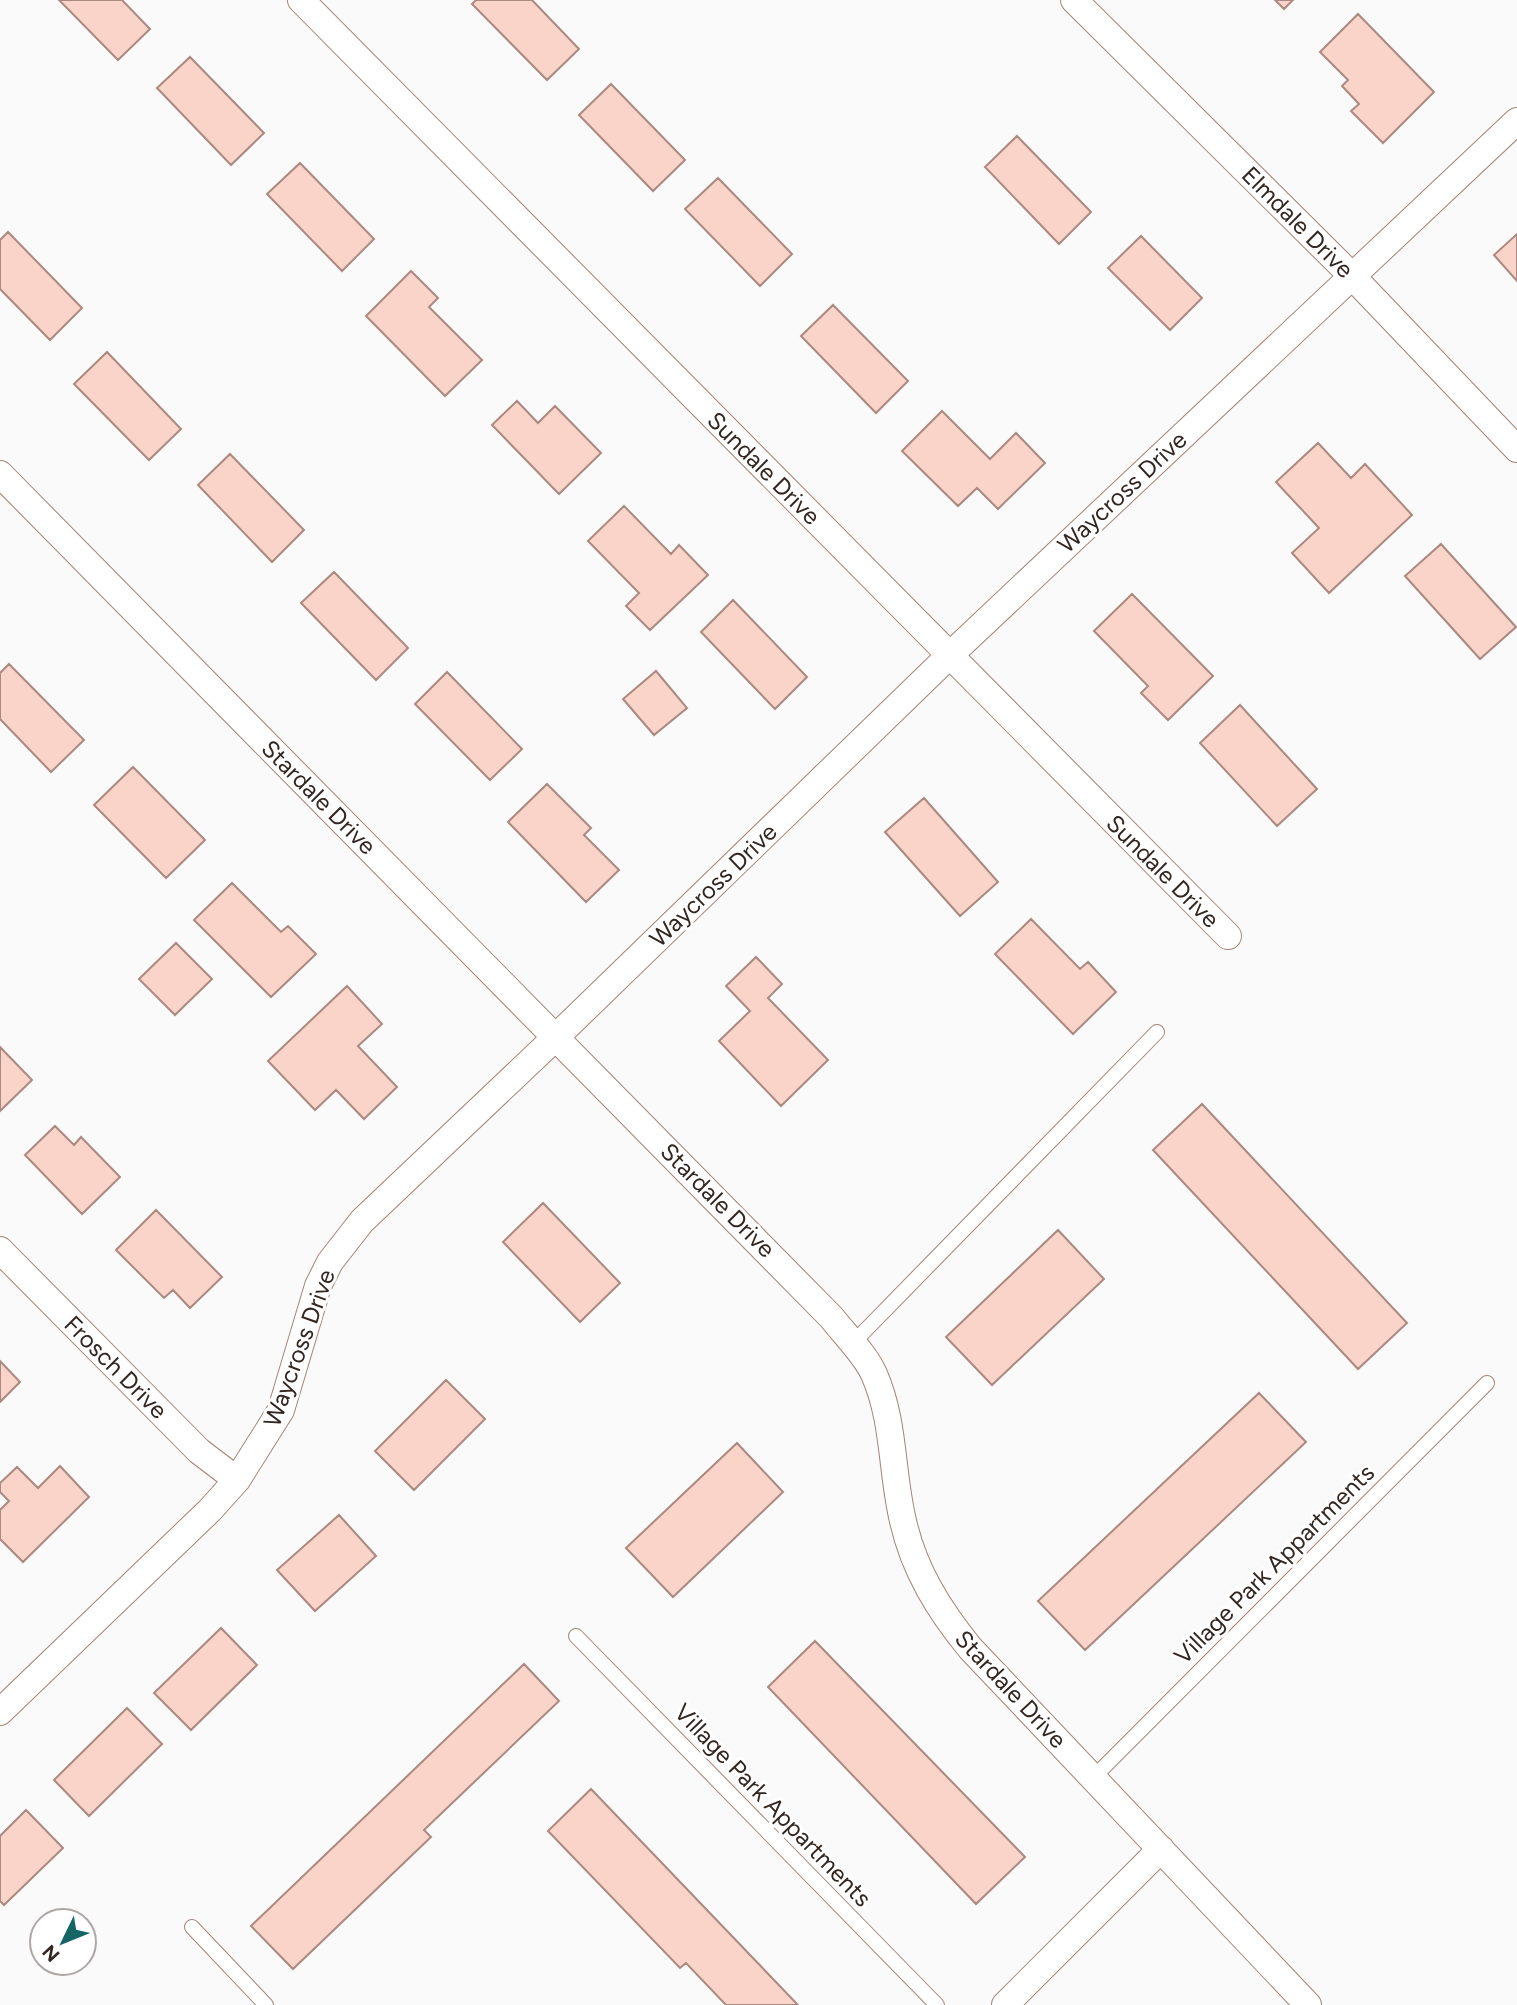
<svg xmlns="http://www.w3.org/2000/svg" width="1517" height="2005" font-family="Figtree,sans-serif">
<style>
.building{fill:#fad3c9;stroke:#aa8980;stroke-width:2}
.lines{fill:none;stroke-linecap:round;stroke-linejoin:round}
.service-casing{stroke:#a28475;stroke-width:16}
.minor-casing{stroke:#a28475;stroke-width:28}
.service{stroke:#fff;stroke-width:14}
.minor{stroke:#fff;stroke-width:26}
.labels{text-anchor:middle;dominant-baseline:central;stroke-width:6;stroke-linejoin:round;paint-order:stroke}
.street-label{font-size:24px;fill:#322620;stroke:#fff}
</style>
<rect width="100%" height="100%" fill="#fafafa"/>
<path class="building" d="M59 0H122L150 29 118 60Z
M476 0H532L579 49 547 80 472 4Z
M1275 0H1293L1284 9Z
M1358 14 1434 92 1383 143 1351 111 1359 104 1342 86 1348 80 1320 52Z
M190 57 264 133 231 165 157 88Z
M611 84 685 160 653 191 579 115Z
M1017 136 1091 212 1059 244 985 167Z
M300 163 374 239 342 271 267 194Z
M718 178 792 254 760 286 685 209Z
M8 232 82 308 50 340 0 289V240Z
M1517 234V281L1494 255Z
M1141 236 1202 298 1170 330 1108 268Z
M411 271 438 298 429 307 482 360 445 396 366 316Z
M833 305 908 381 876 413 801 336Z
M107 352 181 429 149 460 74 384Z
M517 401 538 423 555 406 601 453 559 494 492 425Z
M942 411 990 459 1016 433 1045 463 998 509 977 488 958 506 902 451Z
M1318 443 1351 478 1365 464 1412 515 1329 593 1292 553 1319 528 1276 482Z
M230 454 304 530 272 562 198 485Z
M624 506 671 554 679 545 708 575 650 630 626 606 639 593 588 541Z
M1441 544 1516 627 1480 659 1405 576Z
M334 572 408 648 376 680 301 603Z
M1132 594 1213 676 1168 720 1141 693 1148 686 1094 631Z
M733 600 807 677 775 709 701 632Z
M9 664 84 740 51 772 0 719V673Z
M656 671 687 708 654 735 623 699Z
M447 672 522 749 490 780 415 704Z
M1240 705 1317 789 1277 826 1200 743Z
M133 767 205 840 166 878 94 805Z
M547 784 591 828 584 835 619 870 586 902 508 822Z
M924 798 998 882 960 916 885 832Z
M232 883 281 932 288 926 316 954 271 997 194 920Z
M1031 919 1080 969 1088 962 1116 992 1073 1034 995 954Z
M176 943 212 979 175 1015 139 979Z
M756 957 782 984 768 998 828 1060 781 1106 719 1041 750 1011 726 986Z
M347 986 382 1024 358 1046 397 1087 364 1119 336 1090 315 1110 268 1061Z
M0 1047 32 1080 0 1111Z
M1202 1104 1407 1323 1358 1369 1153 1150Z
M55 1126 74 1145 81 1137 120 1177 82 1214 25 1155Z
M543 1203 620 1283 580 1322 503 1242Z
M156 1210 222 1277 190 1308 173 1290 164 1298 116 1250Z
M1058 1230 1104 1279 992 1385 946 1337Z
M0 1361 20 1382 0 1402Z
M446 1380 485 1419 414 1490 375 1451Z
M1259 1393 1306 1442 1085 1650 1038 1601Z
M737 1443 783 1492 673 1597 626 1548Z
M60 1466 89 1497 23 1562 0 1539V1510L9 1501 0 1492V1483L17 1467 38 1488Z
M339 1515 376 1556 315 1611 277 1570Z
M221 1628 257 1665 191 1730 154 1693Z
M815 1641 1025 1857 976 1904 768 1687Z
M524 1664 559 1701 424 1830 431 1837 293 1969 251 1926Z
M127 1708 162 1744 89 1816 54 1780Z
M591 1789 798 2005H726L686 1963 680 1968 548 1831Z
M26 1810 63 1848 4 1905 0 1901V1836Z"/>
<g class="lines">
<defs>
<path id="service" d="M852 1344 1157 1032
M576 1636 937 2005
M1093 1778 1487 1383
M192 1927 266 2005"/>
<path id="minor" d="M301 0 1228 936
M1074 0 1351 275 1517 449
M0 474 832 1318C845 1335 865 1354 874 1374 895 1422 891 1471 903 1521 914 1570 939 1610 970 1648L1308 2005
M0 1250 199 1451 237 1480
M0 1712 210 1510 237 1480 281 1410 318 1286 330 1262 362 1221 556 1037 950 655 1517 121
M1005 2005 1161 1849"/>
</defs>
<use href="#service" class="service-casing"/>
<use href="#minor" class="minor-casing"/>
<use href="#service" class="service"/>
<use href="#minor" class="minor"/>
</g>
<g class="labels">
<g class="street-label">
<text transform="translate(1298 222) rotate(45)">Elmdale Drive</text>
<text transform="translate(764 468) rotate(45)">Sundale Drive</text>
<text transform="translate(1122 492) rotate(-43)">Waycross Drive</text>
<text transform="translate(319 797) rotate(45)">Stardale Drive</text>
<text transform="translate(1163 871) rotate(45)">Sundale Drive</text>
<text transform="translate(713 885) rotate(-44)">Waycross Drive</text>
<text transform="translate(718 1200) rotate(45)">Stardale Drive</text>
<text transform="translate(299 1348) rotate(-70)">Waycross Drive</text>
<text transform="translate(116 1367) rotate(45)">Frosch Drive</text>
<text transform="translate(1274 1564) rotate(-45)">Village Park Appartments</text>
<text transform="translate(1011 1689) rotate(47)">Stardale Drive</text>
<text transform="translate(773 1805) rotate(46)">Village Park Appartments</text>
</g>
</g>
<g transform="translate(63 1942) rotate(227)"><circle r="33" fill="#ffffff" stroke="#ada8a6" stroke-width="2"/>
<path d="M0-5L12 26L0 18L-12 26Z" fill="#156565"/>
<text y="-10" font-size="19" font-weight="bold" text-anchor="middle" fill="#322620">N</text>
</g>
</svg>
